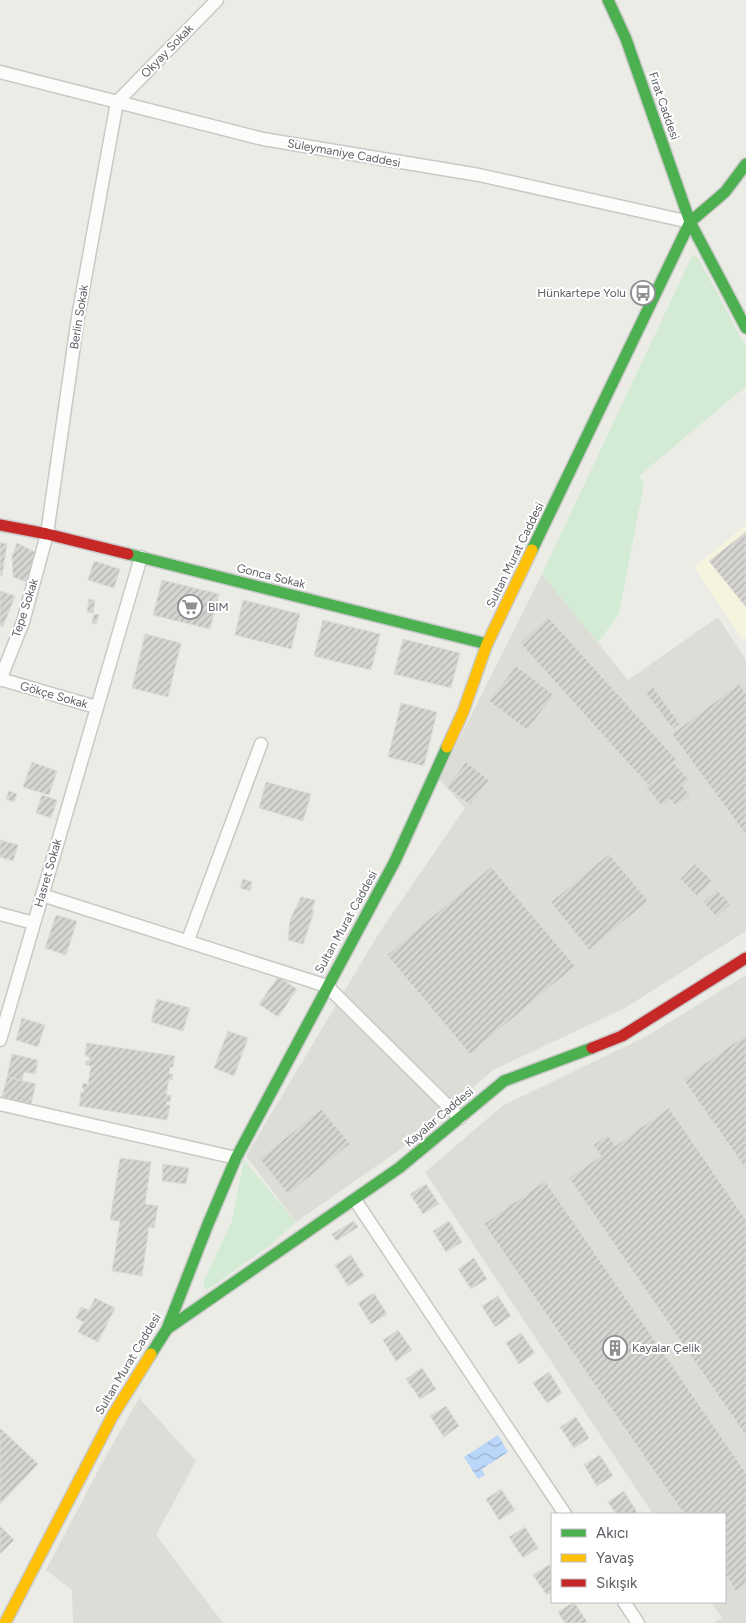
<svg xmlns="http://www.w3.org/2000/svg" width="746" height="1623" font-family="Figtree,sans-serif">
<style>
.commercial{fill:#f6f4df}
.industrial{fill:#ddddd8}
.green{fill:#d3ead4}
.water{fill:url(#water-waves)}
.building{fill:url(#building-hatch);stroke:#dcdbd6}
.lines{fill:none;stroke-linecap:round;stroke-linejoin:round}
.street-casing{stroke:#c8c9c7;stroke-width:15}
.fast-casing{stroke:#c9c9c9;stroke-width:14}
.slow-casing{stroke:#c9c9c9;stroke-width:14}
.jam-casing{stroke:#c9c9c9;stroke-width:14}
.street{stroke:#fcfcfb;stroke-width:12}
.fast{stroke:#4caf50;stroke-width:11}
.slow{stroke:#ffc107;stroke-width:11}
.jam{stroke:#c62828;stroke-width:11}
.labels{text-anchor:middle;dominant-baseline:central;stroke-width:4;stroke-linejoin:round;paint-order:stroke}
.street-label{font-size:12px;fill:#5c5f65;stroke:#fff}
.poi-label{font-size:12px;fill:#5c5f65;stroke:#fff;text-anchor:start}
</style>
<defs>
<pattern id="water-waves" width="16" height="10" patternUnits="userSpaceOnUse" patternTransform="scale(1.25)"><rect width="16" height="10" fill="#bad6f8"/><path d="M0 5q4-4 8 0t8 0" fill="none" stroke="#9ab1cc"/></pattern>
<pattern id="building-hatch" width="6" height="6" patternUnits="userSpaceOnUse" patternTransform="scale(1.25)"><rect width="6" height="6" fill="#d6d5d2"/><path d="M-1 1l2-2M0 6l6-6M5 7l2-2" fill="none" stroke="#b1b0ae"/></pattern>
</defs>
<rect width="100%" height="100%" fill="#ecece7"/>
<path class="commercial" d="M746 525V637L742 640 694 567Z"/>
<path class="industrial" d="M542 574 628 680 718 617 746 660V931L625 1008 493 1070 411 1142 296 1222 246 1156 379 933 465 808 439 779Z
M746 975V1623H713L722 1618 711 1602H725V1514H653L425 1172 502 1106 647 1036Z
M139 1398 196 1461 156 1535 223 1623H73L72 1590 46 1570 101 1465Z"/>
<path class="green" d="M693 254 700 261 746 347V386L639 476 644 484 619 613 598 643 542 574Z
M244 1160 296 1222 273 1243 207 1290 204 1287 203 1283 232 1221Z"/>
<path class="water" d="M498 1435 508 1452 482 1469 485 1475 478 1479 464 1457Z"/>
<path class="building" d="M746 532V607L709 561Z
M0 542 7 544 2 576 0 575Z
M17 543 37 553 26 582 13 577 12 556Z
M94 561 120 569 114 588 88 580Z
M162 580 219 594 210 629 153 615Z
M0 591 15 596 3 627 0 626Z
M89 599 95 600 93 613 87 612Z
M243 600 300 614 291 649 235 635Z
M94 614 99 615 96 624 92 623Z
M548 617 676 759 648 785 520 643Z
M323 620 380 634 371 670 314 656Z
M145 634 181 643 168 697 132 688Z
M403 639 460 653 451 688 394 674Z
M516 666 554 695 527 730 489 701Z
M739 684 746 694V835L672 734Z
M653 687 680 724 673 729 645 692Z
M401 703 437 712 424 766 388 757Z
M32 762 57 771 49 795 23 787Z
M466 762 489 780 470 805 447 787Z
M674 763 689 780 682 786 690 795 676 806 670 799 662 806 646 787Z
M266 782 311 794 303 821 259 808Z
M9 791 17 794 14 802 6 799Z
M42 795 57 800 51 818 36 813Z
M0 840 18 845 13 861 0 857Z
M609 854 648 901 589 950 551 902Z
M695 864 712 881 697 896 680 879Z
M491 867 575 966 470 1054 387 955Z
M243 879 252 882 250 891 240 888Z
M717 890 731 904 717 917 703 902Z
M301 897 315 900 312 910 314 911 303 944 288 940 290 920Z
M56 915 77 921 66 955 45 948Z
M278 977 297 989 278 1017 259 1004Z
M157 999 190 1008 183 1031 151 1022Z
M22 1018 45 1025 38 1047 16 1040Z
M228 1031 248 1038 234 1076 214 1068Z
M746 1035V1169L683 1079Z
M87 1043 175 1056 173 1067H170L169 1074H173L172 1080 169 1079 166 1095H171L170 1102 167 1101 166 1105H170L167 1120 79 1106 81 1092 84 1093V1089L82 1088 83 1083 88 1084 91 1066 85 1065 86 1061H89L90 1057 85 1056Z
M12 1054 38 1060 35 1074 24 1072 22 1081 7 1077Z
M7 1077 36 1084 31 1104 2 1097Z
M669 1108 746 1220V1436L569 1178 601 1156 593 1145 608 1135 615 1146Z
M321 1109 350 1144 288 1194 260 1159Z
M120 1158 151 1162 145 1204 158 1206 154 1228 149 1227 142 1276 112 1271 120 1221 110 1220Z
M163 1164 189 1168 186 1184 162 1181Z
M545 1181 746 1473V1584L736 1591 725 1574V1514H684L484 1224Z
M426 1184 439 1204 423 1214 410 1194Z
M354 1221 358 1227 336 1241 332 1234Z
M449 1221 462 1242 446 1252 433 1231Z
M351 1255 364 1276 348 1286 335 1265Z
M474 1258 487 1279 471 1289 458 1269Z
M374 1293 387 1314 371 1324 358 1303Z
M498 1296 511 1316 495 1327 482 1306Z
M95 1298 115 1308 98 1342 78 1332 83 1322 76 1318 81 1307 89 1310Z
M398 1330 412 1350 396 1361 383 1340Z
M521 1333 535 1353 519 1364 506 1343Z
M422 1368 436 1389 420 1399 406 1379Z
M549 1372 562 1393 547 1403 533 1383Z
M446 1406 459 1426 444 1437 430 1416Z
M576 1417 589 1438 574 1448 560 1427Z
M0 1428 38 1464 0 1504Z
M600 1455 613 1476 597 1486 584 1465Z
M501 1489 515 1510 499 1520 486 1499Z
M624 1491 637 1512 634 1514H616L608 1502Z
M0 1526 14 1540 0 1554Z
M525 1527 538 1548 523 1558 509 1537Z
M549 1565 552 1569V1592L547 1595 533 1575Z
M574 1602 587 1622 586 1623H565L558 1612Z"/>
<g class="lines">
<defs>
<path id="street" d="M0 72 263 139 479 175 690 222
M117 102 217 0
M3 673 0 679 96 707
M0 680 23 622 47 534 78 317 117 102
M42 895 327 986 460 1118
M0 914 34 923
M188 940 261 744
M0 1040 141 557
M0 1104 236 1158
M355 1200 565 1514
M624 1602 638 1623"/>
<path id="fast" d="M608 0 626 39 690 222 746 328
M532 550 690 222 725 192 746 164
M128 554 487 644
M167 1329 399 1168 504 1081 592 1048
M151 1354 167 1329 208 1224 236 1158 395 861 447 747"/>
<path id="slow" d="M447 747 463 712 487 644 532 550
M5 1623 113 1415 151 1354"/>
<path id="jam" d="M0 525 47 534 128 554
M592 1048 622 1036 746 958"/>
</defs>
<use href="#street" class="street-casing"/>
<use href="#fast" class="fast-casing"/>
<use href="#slow" class="slow-casing"/>
<use href="#jam" class="jam-casing"/>
<use href="#street" class="street"/>
<use href="#fast" class="fast"/>
<use href="#slow" class="slow"/>
<use href="#jam" class="jam"/>
</g>
<defs>
<symbol id="bus-ring" viewBox="-11 -11 22 22"><circle r="9.5" fill="#fff" stroke="#8e9092" stroke-width="1.5"/><path d="M-5-6H5V4H4V6H2V4H-2V6H-4V4H-5ZM-3.5-4V0h7V-4ZM-3.5 1.2v1.5H-2V1.2ZM2 1.2v1.5H3.5V1.2Z" fill="#8e9092"/></symbol>
<symbol id="supermarket-ring" viewBox="-11 -11 22 22"><circle r="9.5" fill="#fff" stroke="#8e9092" stroke-width="1.5"/><path d="M-6-5.5h2.5l.6 2H6L4.5 2H-2.5L-4.4-4H-6ZM-1.5 3.2a1.3 1.3 0 1 0 .1 0ZM3 3.2a1.3 1.3 0 1 0 .1 0Z" fill="#8e9092"/></symbol>
<symbol id="building-ring" viewBox="-11 -11 22 22"><circle r="9.5" fill="#fff" stroke="#8e9092" stroke-width="1.5"/><path d="M-4-6H4V6H1V3H-1V6H-4ZM-2.5-4.3h1.7v1.8h-1.7ZM.8-4.3h1.7v1.8H.8ZM-2.5-1h1.7V.8h-1.7ZM.8-1h1.7V.8H.8Z" fill="#8e9092"/></symbol>
</defs>
<g fill-rule="evenodd">
<use href="#bus-ring" x="629" y="279" width="28" height="28"/>
<use href="#supermarket-ring" x="176" y="593" width="28" height="28"/>
<use href="#building-ring" x="601" y="1334" width="28" height="28"/>
</g>
<g class="labels">
<g class="street-label">
<text transform="translate(167 51) rotate(-46)">Okyay Sokak</text>
<text transform="translate(664 106) rotate(71)">Fırat Caddesi</text>
<text transform="translate(344 153) rotate(10)">Süleymaniye Caddesi</text>
<text transform="translate(79 317) rotate(-81)">Berlin Sokak</text>
<text transform="translate(515 555) rotate(-64)">Sultan Murat Caddesi</text>
<text transform="translate(271 576) rotate(14)">Gonca Sokak</text>
<text transform="translate(25 608) rotate(-72)">Tepe Sokak</text>
<text transform="translate(54 695) rotate(16)">Gökçe Sokak</text>
<text transform="translate(48 873) rotate(-74)">Hasret Sokak</text>
<text transform="translate(346 922) rotate(-61)">Sultan Murat Caddesi</text>
<text transform="translate(439 1117) rotate(-40)">Kayalar Caddesi</text>
<text transform="translate(128 1364) rotate(-59)">Sultan Murat Caddesi</text>
</g>
<g class="poi-label">
<text x="626" y="293" text-anchor="end">Hünkartepe Yolu</text>
<text x="208" y="607">BIM</text>
<text x="632" y="1348">Kayalar Çelik</text>
</g>
</g>
<rect x="551" y="1513" width="175" height="90" fill="#ffffff" stroke="#bebfc1"/>
<rect x="561" y="1529" width="25" height="8" fill="#4caf50" stroke="#bebfc1"/>
<text x="596" y="1538" font-size="15" fill="#5c5f65">Akıcı</text>
<rect x="561" y="1554" width="25" height="8" fill="#ffc107" stroke="#bebfc1"/>
<text x="596" y="1563" font-size="15" fill="#5c5f65">Yavaş</text>
<rect x="561" y="1579" width="25" height="8" fill="#c62828" stroke="#bebfc1"/>
<text x="596" y="1588" font-size="15" fill="#5c5f65">Sıkışık</text>
</svg>
